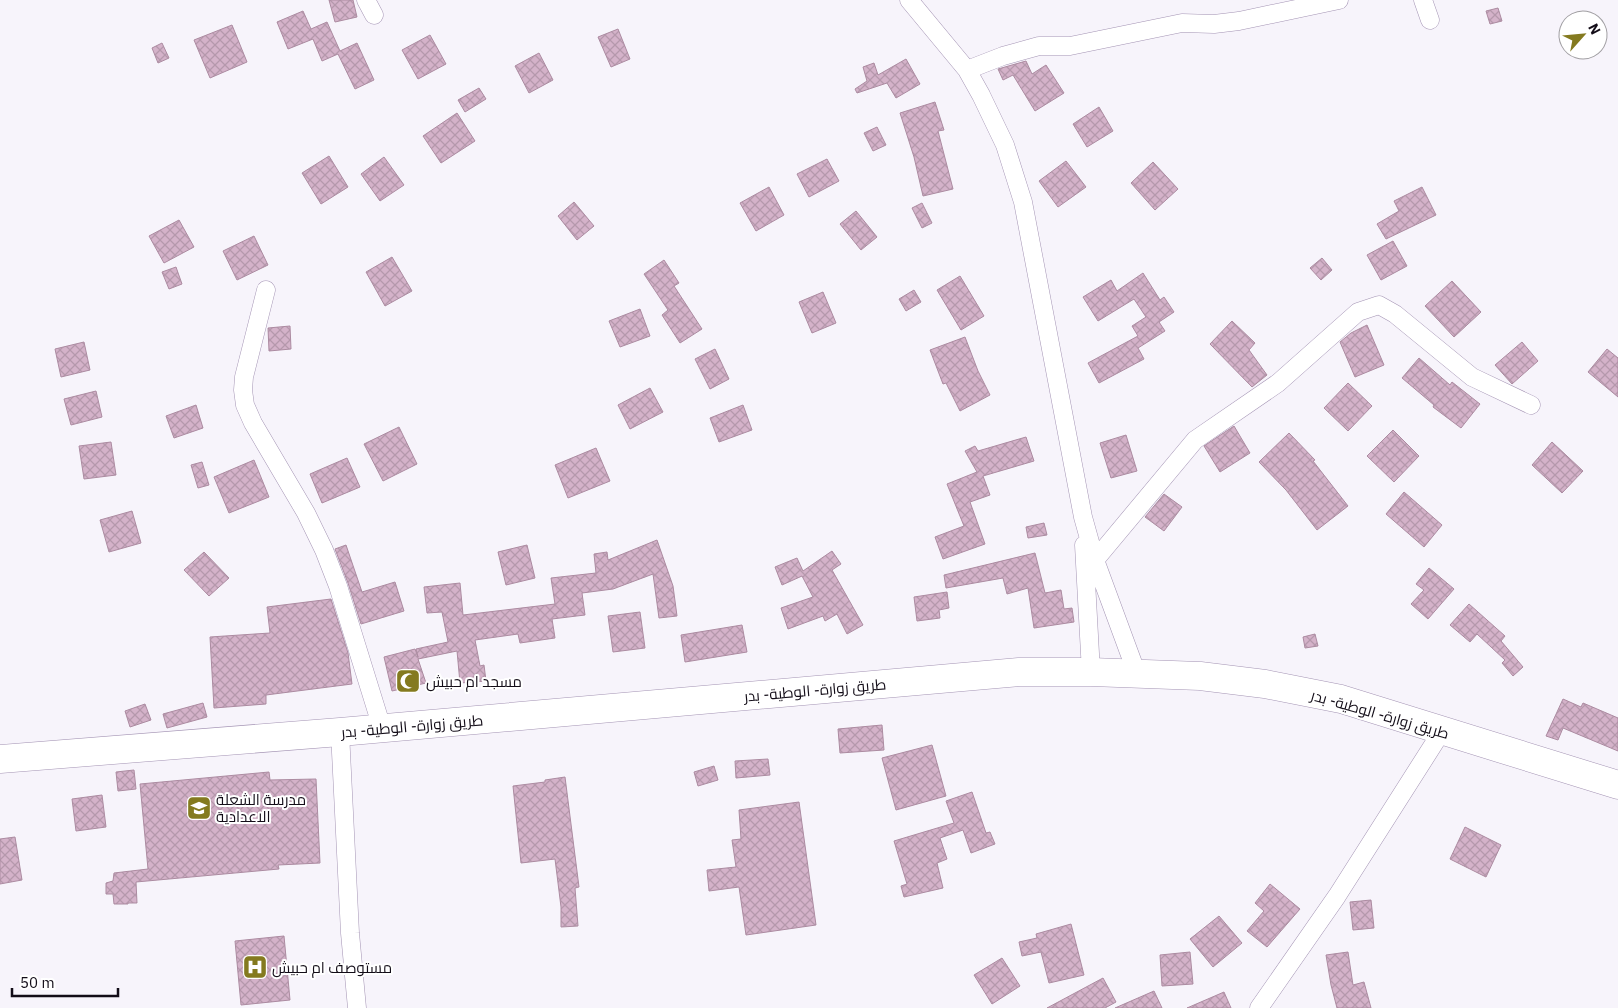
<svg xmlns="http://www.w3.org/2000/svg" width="1618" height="1008" font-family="'IBM Plex Sans',Cairo,sans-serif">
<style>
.building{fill:url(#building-cross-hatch);stroke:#ac8ba1}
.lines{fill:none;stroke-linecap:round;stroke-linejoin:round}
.minor-casing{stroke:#a494b4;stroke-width:19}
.trunk-casing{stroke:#a494b4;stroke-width:29}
.minor{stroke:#fff;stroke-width:18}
.trunk{stroke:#fff;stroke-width:28}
.labels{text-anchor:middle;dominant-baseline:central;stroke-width:4;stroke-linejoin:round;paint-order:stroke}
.poi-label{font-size:15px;fill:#120c17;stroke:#fff;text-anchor:start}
.street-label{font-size:15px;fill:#120c17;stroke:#fff}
</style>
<defs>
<pattern id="building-cross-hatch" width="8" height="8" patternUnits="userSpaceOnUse" patternTransform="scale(1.25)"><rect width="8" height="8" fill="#d4b2c9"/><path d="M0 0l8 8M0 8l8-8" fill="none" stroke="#b598ac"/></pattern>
</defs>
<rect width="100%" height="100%" fill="#f7f4fb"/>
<path class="building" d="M329 0H353L357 17 335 22Z
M1498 8 1502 21 1490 24 1486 11Z
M303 11 311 29 327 22 340 51 357 43 374 80 355 89 338 54 322 61 313 39 288 49 277 22Z
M232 25 247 62 210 78 194 40Z
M618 29 630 59 611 67 598 37Z
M430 35 446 64 418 79 402 50Z
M162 43 169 58 158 63 152 48Z
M539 53 553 80 529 93 515 66Z
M906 59 920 84 896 98 887 83 857 93 855 89 867 81 863 67 874 63 878 75Z
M1026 61 1032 74 1046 65 1064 93 1035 111 1013 75 1003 80 998 69Z
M479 88 486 99 465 112 458 100Z
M935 102 944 130 938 131 953 189 923 196 914 157 900 113Z
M1099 107 1113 131 1087 147 1073 124Z
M457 113 475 141 441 163 423 136Z
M877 127 886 145 873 151 864 133Z
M329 156 348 187 321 204 302 173Z
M384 157 404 185 380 201 361 174Z
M827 159 839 181 809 197 797 174Z
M1066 161 1086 187 1058 207 1039 181Z
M1153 162 1178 189 1155 210 1131 183Z
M769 187 784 215 756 231 740 203Z
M1422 187 1436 215 1386 239 1377 224 1399 211 1394 201Z
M574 202 594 226 577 240 558 216Z
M922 203 932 223 922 228 912 208Z
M856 211 877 237 861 250 840 224Z
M179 220 194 247 164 263 149 236Z
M254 236 268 265 237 280 223 251Z
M1393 241 1407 266 1381 280 1367 255Z
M392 257 412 291 385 306 366 272Z
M1322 258 1332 270 1321 280 1310 268Z
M664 260 679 283 674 286 702 329 680 343 662 315 668 310 644 274Z
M176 267 182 284 169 289 162 272Z
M1143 273 1160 300 1164 297 1174 312 1159 322 1165 331 1138 348 1144 359 1099 383 1088 363 1138 336 1132 326 1146 317 1134 299 1098 321 1083 297 1111 280 1117 291Z
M960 276 984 316 961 330 937 290Z
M1452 281 1481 312 1454 337 1425 306Z
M914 290 921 302 906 311 899 299Z
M823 292 836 323 812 333 799 302Z
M640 309 650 336 620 347 609 321Z
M1232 321 1255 343 1249 350 1267 375 1252 387 1210 344Z
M1367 325 1384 365 1355 377 1340 342 1351 333Z
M290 326 291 349 269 351 268 328Z
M965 337 978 371 990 395 960 411 946 383 943 384 930 350Z
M84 342 90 370 61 377 55 349Z
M1522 342 1538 361 1512 384 1495 365Z
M715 349 729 379 710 389 695 359Z
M1607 349 1618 358V397L1588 372Z
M1419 358 1450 385 1452 382 1480 404 1461 428 1433 407 1434 405 1402 378Z
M1348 383 1372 406 1348 431 1324 408Z
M650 388 663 412 630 429 618 405Z
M96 391 102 417 71 425 64 399Z
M196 405 203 428 174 438 166 416Z
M743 405 752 430 719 442 710 418Z
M1234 426 1250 453 1220 472 1204 446Z
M399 427 417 464 383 481 364 444Z
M1393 430 1419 456 1394 482 1367 456Z
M1289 433 1315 460 1313 461 1348 506 1317 530 1286 490 1259 462Z
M1126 435 1137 471 1111 478 1100 443Z
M1026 437 1034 461 983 476 990 495 970 502 985 544 943 559 935 537 964 526 947 484 977 472 965 451 975 446 978 451Z
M111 442 116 475 84 479 79 446Z
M1552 442 1583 471 1562 493 1532 465Z
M596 448 610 481 568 498 555 465Z
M347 458 360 487 322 503 310 474Z
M254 460 269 497 229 513 214 477Z
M202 462 209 485 198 488 191 465Z
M1404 492 1442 525 1424 547 1386 514Z
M1164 494 1182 507 1164 531 1145 517Z
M132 511 141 543 109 552 100 520Z
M1044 523 1047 535 1028 538 1026 527Z
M657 540 673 586 677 616 659 618 653 574 613 589 582 593 585 615 552 619 555 638 520 643 518 634 475 640 480 666 484 665 486 681 460 683 457 651 418 659 426 683 392 691 384 657 415 649 418 657 416 649 448 642 442 612 427 613 424 587 460 583 463 615 555 604 551 578 596 573 594 554 607 552 608 560Z
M346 545 362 592 395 582 404 611 361 624 348 583 335 549Z
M527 545 535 578 506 585 498 552Z
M832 551 841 564 832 570 863 625 847 634 837 614 825 621 823 616 788 629 781 608 813 597 802 576 782 585 775 567 797 558 803 571Z
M204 552 229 578 209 596 184 570Z
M1035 553 1045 593 1061 590 1064 609 1072 608 1074 622 1034 628 1028 588 1007 594 1003 578 946 588 944 575Z
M1429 568 1454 589 1428 619 1411 604 1424 590 1416 584Z
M947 592 949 608 939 610 940 618 917 621 914 597Z
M331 599 348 653 352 684 266 695V704L214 708 210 637 270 633 267 607Z
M1469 604 1505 636 1501 641 1523 667 1513 676 1502 663 1505 660 1477 634 1470 642 1450 625Z
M640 612 645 648 613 652 608 616Z
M742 625 747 652 685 662 681 635Z
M1315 634 1318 646 1305 648 1303 637Z
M1563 699 1581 707 1583 703 1618 718V751L1563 728 1558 740 1546 736Z
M203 703 207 717 167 728 163 714Z
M145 704 151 720 130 727 125 711Z
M882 725 884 750 840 753 838 729Z
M932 745 946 796 896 810 882 758Z
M768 759 770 775 736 778 735 761Z
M714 766 718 780 698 786 694 772Z
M134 770 136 789 118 791 116 772Z
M269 772 270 780 316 779 320 863 278 865 279 869 136 882 137 903H128V904H114L113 894H106V883L113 881 114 873 148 869 140 784Z
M565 777 579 887 575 888 578 926 561 927V907L555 859 521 863 513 786 545 782V780Z
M972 792 986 833 990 832 995 844 971 853 963 830 940 838 947 859 937 863 943 888 904 897 901 886 907 884 894 841 954 823 946 801Z
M102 795 106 827 76 831 72 799Z
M799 802 816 925 746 935 739 887 709 891 707 870 736 867 732 840 741 839 739 810Z
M1465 827 1501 845 1486 877 1450 859Z
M15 837 22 880 0 884V839Z
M1270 884 1300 909 1267 947 1247 931 1264 911 1255 903Z
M1371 900 1374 928 1353 930 1350 902Z
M1219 916 1242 943 1213 967 1190 939Z
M1071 924 1084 975 1049 983 1041 952 1022 956 1019 942 1037 938 1036 934Z
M284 936 290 1000 241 1005 235 941Z
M1190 952 1193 984 1162 986 1160 955Z
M1348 952 1353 985 1364 982 1371 1008H1337L1331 985 1326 955Z
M1002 958 1020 986 992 1004 974 975Z
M1103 978 1116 1002 1105 1008H1047Z
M1154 991 1162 1008H1115Z
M1224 992 1231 1008H1187Z"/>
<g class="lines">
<defs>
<path id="minor" d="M366 0 374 15
M909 0 967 70 981 95 1005 145 1023 202 1083 517 1095 560 1137 674
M1423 0 1430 20
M967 70 1003 56 1039 46H1070L1182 23 1214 24 1239 21 1339 0
M266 290 244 377 243 390 245 405 253 423 306 513 324 550 338 586 382 728
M1084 545 1091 672
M1095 560 1195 440 1278 383 1358 312 1379 305 1395 314 1472 377 1531 405
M340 732 350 933 357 1008
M1259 1008 1337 896 1442 731"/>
<path id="trunk" d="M0 759 340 732 1019 672H1091L1200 676 1265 684 1341 699 1618 785"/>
</defs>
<use href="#minor" class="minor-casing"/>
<use href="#trunk" class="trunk-casing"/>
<use href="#minor" class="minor"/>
<use href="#trunk" class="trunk"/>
</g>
<defs>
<symbol id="mosque-square" viewBox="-11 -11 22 22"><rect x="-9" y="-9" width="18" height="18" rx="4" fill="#847a1f" stroke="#fff"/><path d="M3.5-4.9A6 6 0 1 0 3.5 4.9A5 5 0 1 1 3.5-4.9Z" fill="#fff"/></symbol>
<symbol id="school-square" viewBox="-11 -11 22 22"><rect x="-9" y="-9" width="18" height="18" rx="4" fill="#847a1f" stroke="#fff"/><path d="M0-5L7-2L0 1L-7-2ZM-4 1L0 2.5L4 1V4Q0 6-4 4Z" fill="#fff"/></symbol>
<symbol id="hospital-square" viewBox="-11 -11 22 22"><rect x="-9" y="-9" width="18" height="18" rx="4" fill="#847a1f" stroke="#fff"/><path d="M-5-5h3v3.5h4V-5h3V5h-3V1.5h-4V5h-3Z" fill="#fff"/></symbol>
</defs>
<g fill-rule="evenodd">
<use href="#mosque-square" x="394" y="667" width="28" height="28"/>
<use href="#school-square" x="185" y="794" width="28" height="28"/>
<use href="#hospital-square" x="241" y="953" width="28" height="28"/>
</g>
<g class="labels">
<g class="poi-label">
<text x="426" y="681">مسجد ام حبيش</text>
<text x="216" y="799">مدرسة الشعلة<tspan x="216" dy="17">الاعدادية</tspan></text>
<text x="272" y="967">مستوصف ام حبيش</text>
</g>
<g class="street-label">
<text transform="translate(815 690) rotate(-5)">طريق زوارة- الوطية- بدر</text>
<text transform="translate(1380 714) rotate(16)">طريق زوارة- الوطية- بدر</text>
<text transform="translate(412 726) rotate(-5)">طريق زوارة- الوطية- بدر</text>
</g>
</g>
<g transform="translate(1583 35) rotate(63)"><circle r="24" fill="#ffffff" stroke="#a09ea2"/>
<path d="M0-4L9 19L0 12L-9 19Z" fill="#847a1f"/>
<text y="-8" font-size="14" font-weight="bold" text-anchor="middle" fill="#120c17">N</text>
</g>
<path d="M12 988v8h106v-8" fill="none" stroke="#120c17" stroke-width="2.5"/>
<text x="20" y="988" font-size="15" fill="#120c17" stroke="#ffffff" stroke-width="4" paint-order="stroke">50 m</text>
</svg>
